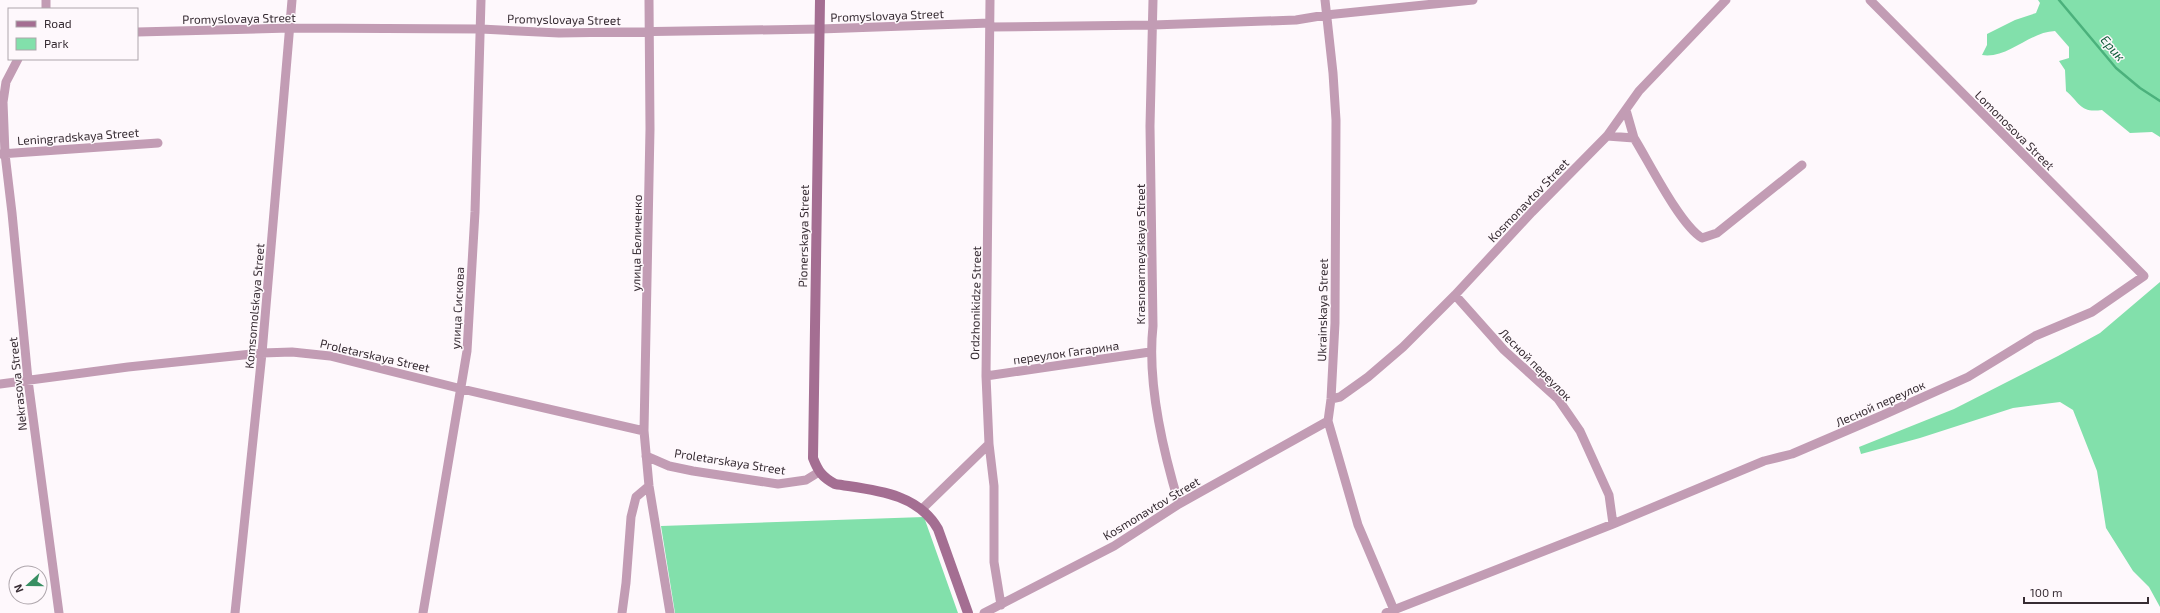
<svg xmlns="http://www.w3.org/2000/svg" width="2160" height="613" font-family="'Exo 2',sans-serif">
<style>
.green{fill:#82e0ab}
.lines{fill:none;stroke-linecap:round;stroke-linejoin:round}
.stream{stroke:#4bb17c;stroke-width:2.5}
.street{stroke:#c29cb4;stroke-width:9}
.secondary{stroke:#a46e92;stroke-width:10}
.labels{text-anchor:middle;dominant-baseline:central;stroke-width:3;stroke-linejoin:round;paint-order:stroke}
.street-label{font-size:12px;fill:#372c33;stroke:#fef8fc}
.water-label{font-size:13px;font-style:italic;fill:#125e3b;stroke:#fef8fc}
</style>
<rect width="100%" height="100%" fill="#fef8fc"/>
<path class="green" d="M2038 0H2160V137L2152 132 2130 133 2102 110C2080 113 2081 104 2066 91L2065 70 2059 61 2069 58V47L2055 31C2029 32 2008 59 1982 55L1987 45V34L2015 20 2036 13 2040 3Z
M2160 282V607L2149 587 2133 571 2106 528 2097 471 2073 410 2060 402 2013 408 1920 438 1861 454 1859 447 1954 409 2058 356 2100 333Z
M924 517 958 613H675L661 526Z"/>
<g class="lines">
<path class="stream" d="M2059 0 2116 68 2140 88 2160 101"/>
<path class="street" d="M46 0V9
M649 0 650 129 644 431 649 486 670 613
M990 0 986 376 989 444 994 486V562L1001 605
M1153 0 1150 126 1153 326C1147 381 1163 451 1179 504
M1325 0 1333 73 1336 120 1335 323 1331 399 1328 421 1358 525 1394 610
M990 27 1153 25 1296 20 1326 15 1473 0
M137 32 290 28 481 29 559 33 820 29 990 23
M18 59 6 82 3 102 5 154 12 213 28 380 59 613
M1626 110 1634 138
M1607 136 1634 138C1649 162 1680 225 1702 238L1717 233 1802 165
M0 154 158 143
M1455 295 1504 350 1558 399 1580 431 1609 495 1613 524
M986 376 1150 352
M0 384 128 367 262 353 292 352 330 356 462 389 644 431
M1331 399 1340 397 1368 377 1403 347 1455 295 1532 212 1607 136 1639 91 1726 0
M646 456 669 466 693 471 778 484 806 480 819 472
M922 509 989 444
M235 613 262 353 292 0
M423 613 467 351 475 212 481 0
M622 613 626 583 631 517 636 497 649 486
M984 613 1114 546 1179 504 1328 421
M1386 613 1613 524 1764 461 1792 454 1883 415 1968 377 2035 336 2092 312 2144 276 1870 0"/>
<path class="secondary" d="M820 0 813 458C818 471 822 477 835 484 872 490 917 492 938 529L968 613"/>
</g>
<g class="labels">
<g class="street-label">
<text transform="translate(887 15) rotate(-2)">Promyslovaya Street</text>
<text transform="translate(239 18) rotate(-1)">Promyslovaya Street</text>
<text transform="translate(564 19) rotate(1)">Promyslovaya Street</text>
<text transform="translate(2015 130) rotate(45)">Lomonosova Street</text>
<text transform="translate(78 136) rotate(-4)">Leningradskaya Street</text>
<text transform="translate(1528 200) rotate(-46)">Kosmonavtov Street</text>
<text transform="translate(803 236) rotate(-89)">Pionerskaya Street</text>
<text transform="translate(636 243) rotate(-89)">улица Беличенко</text>
<text transform="translate(1140 254) rotate(-90)">Krasnoarmeyskaya Street</text>
<text transform="translate(975 303) rotate(-89)">Ordzhonikidze Street</text>
<text transform="translate(254 306) rotate(-85)">Komsomolskaya Street</text>
<text transform="translate(457 308) rotate(-87)">улица Сискова</text>
<text transform="translate(1322 310) rotate(-89)">Ukrainskaya Street</text>
<text transform="translate(1066 352) rotate(-8)">переулок Гагарина</text>
<text transform="translate(375 355) rotate(13)">Proletarskaya Street</text>
<text transform="translate(1536 364) rotate(45)">Лесной переулок</text>
<text transform="translate(17 384) rotate(-96)">Nekrasova Street</text>
<text transform="translate(1880 403) rotate(-24)">Лесной переулок</text>
<text transform="translate(730 461) rotate(9)">Proletarskaya Street</text>
<text transform="translate(1151 508) rotate(-31)">Kosmonavtov Street</text>
</g>
<g class="water-label">
<text transform="translate(2113 48) rotate(49)">Ерик</text>
</g>
</g>
<rect x="8" y="8" width="130" height="52" fill="#fef8fc" stroke="#aea6ac"/>
<rect x="16" y="21" width="20" height="6" fill="#a46e92" stroke="#aea6ac"/>
<text x="44" y="28" font-size="12" fill="#372c33">Road</text>
<rect x="16" y="38" width="20" height="12" fill="#82e0ab" stroke="#aea6ac"/>
<text x="44" y="48" font-size="12" fill="#372c33">Park</text>
<g transform="translate(28 585) rotate(249)"><circle r="19" fill="#fef8fc" stroke="#aea6ac"/>
<path d="M0-3L7 15L0 10L-7 15Z" fill="#388f63"/>
<text y="-6" font-size="11" font-weight="bold" text-anchor="middle" fill="#372c33">N</text>
</g>
<path d="M2024 597v6h124v-6" fill="none" stroke="#372c33" stroke-width="2"/>
<text x="2030" y="597" font-size="12" fill="#372c33" stroke="#fef8fc" stroke-width="3" paint-order="stroke">100 m</text>
</svg>
